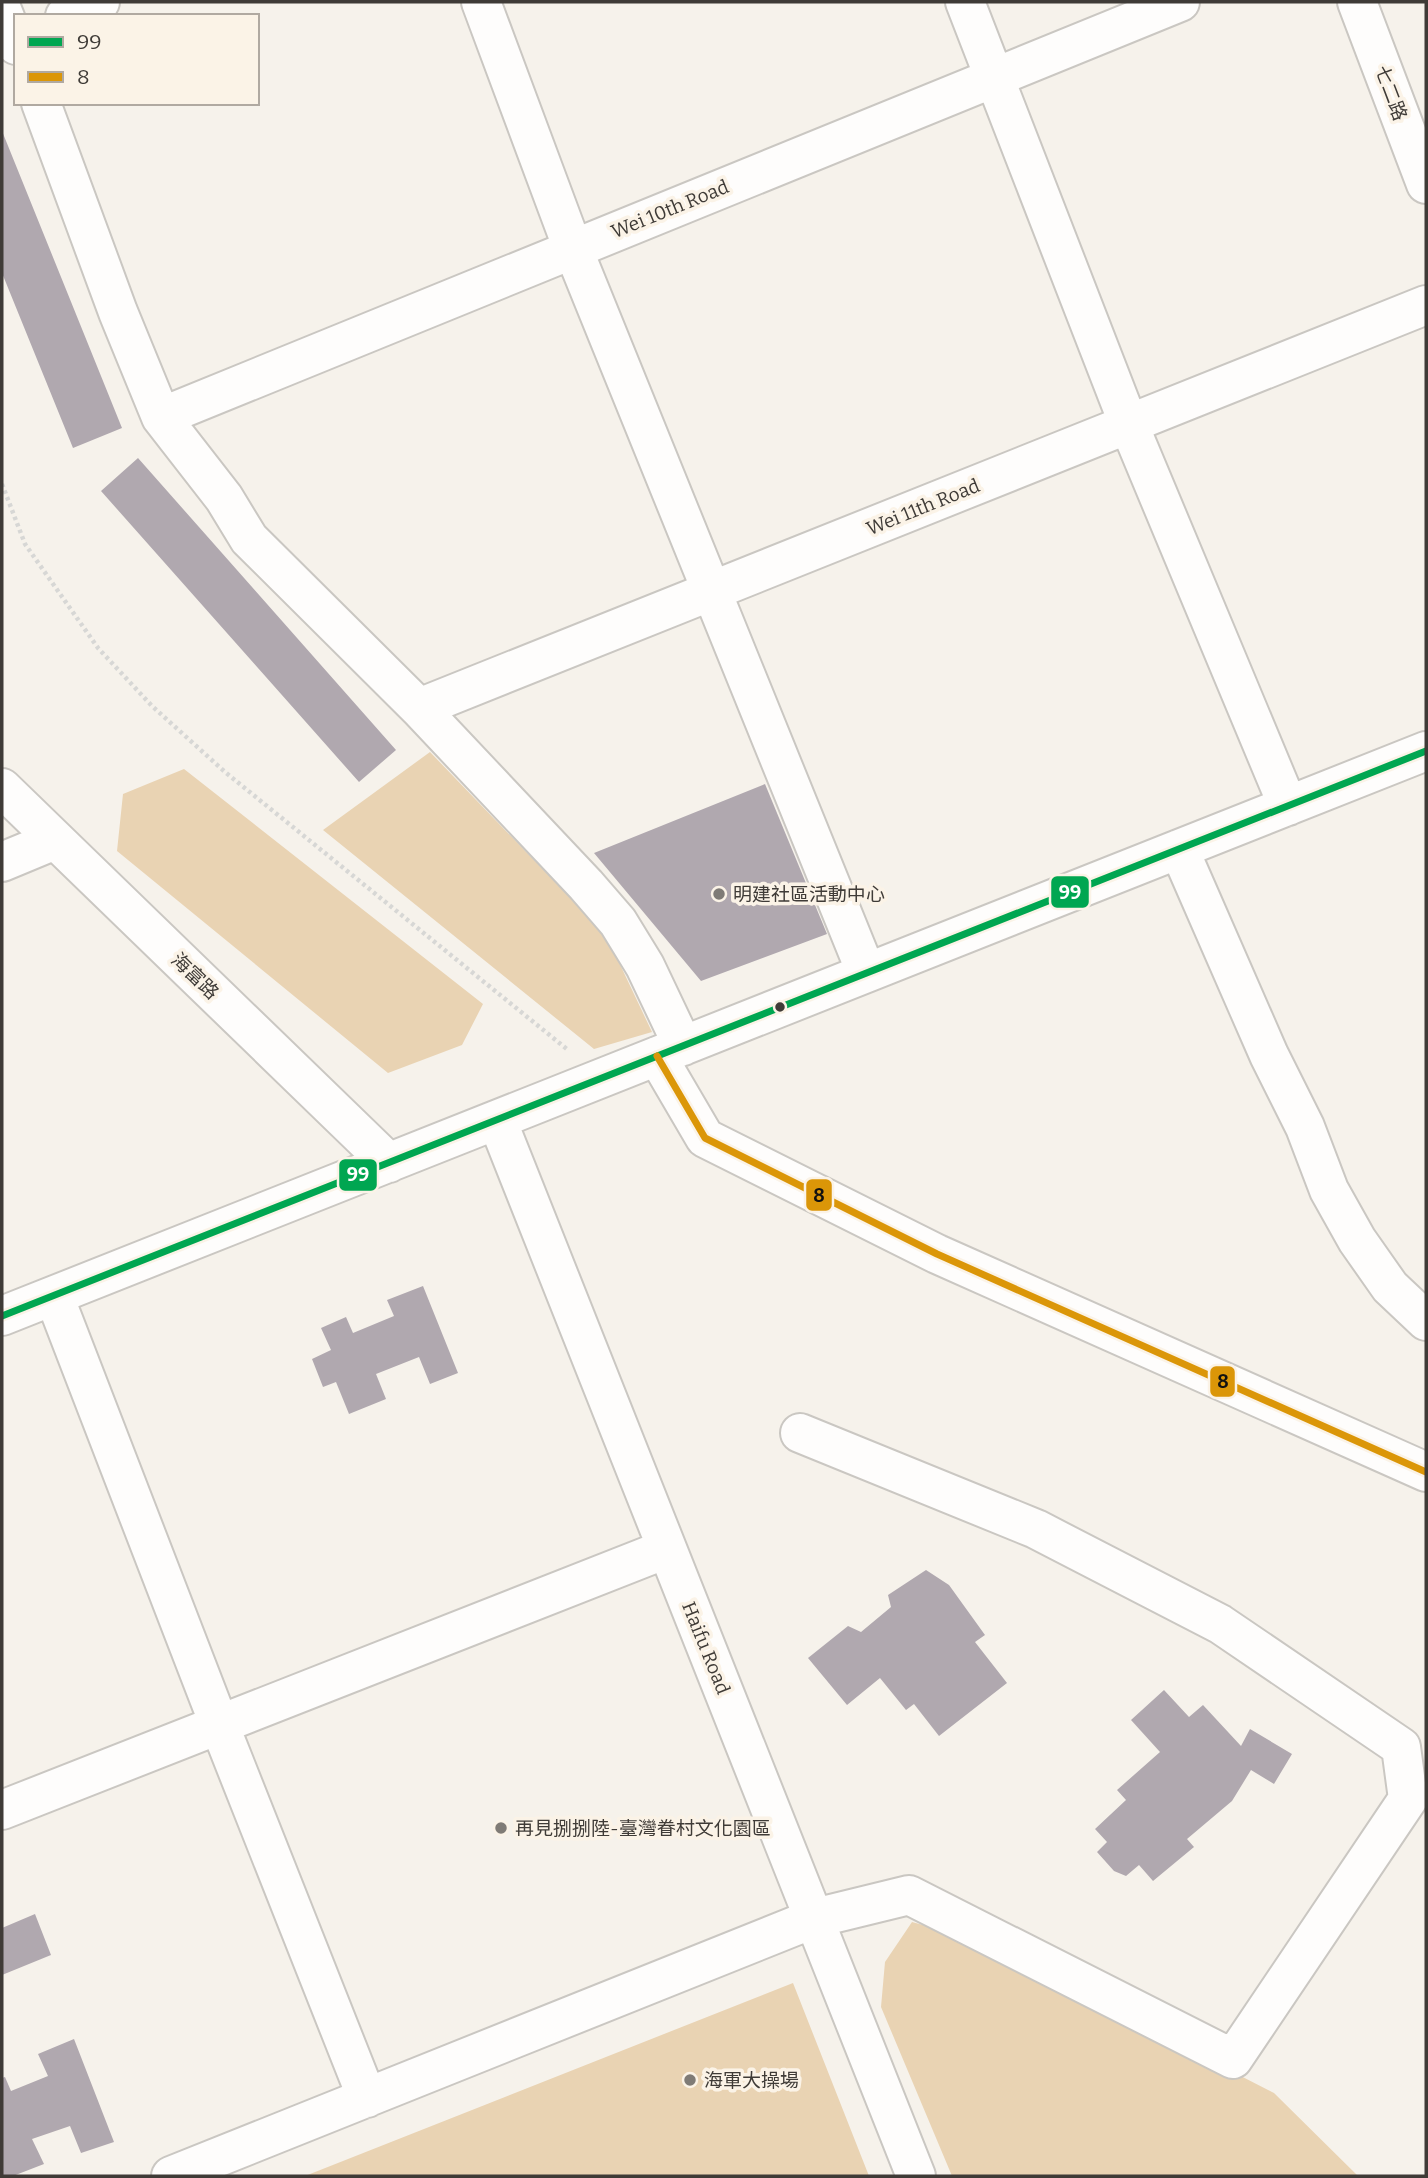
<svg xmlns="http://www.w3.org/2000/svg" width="1428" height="2178" font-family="Bitter,'Noto Sans TC',serif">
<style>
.green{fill:#e9d3b3}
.building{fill:#b0a8af}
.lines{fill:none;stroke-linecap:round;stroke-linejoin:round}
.minor-casing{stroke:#cac7c2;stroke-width:42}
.path{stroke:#d7d7d5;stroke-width:4.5;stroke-dasharray:3.5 3.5;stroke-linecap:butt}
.minor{stroke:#fefdfc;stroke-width:38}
.bus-1-casing{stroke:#fbf3e7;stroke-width:12}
.bus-2-casing{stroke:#fbf3e7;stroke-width:12}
.bus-1{stroke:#00a651;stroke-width:7}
.bus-2{stroke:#db9608;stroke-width:7}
.poi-dot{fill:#7f7b76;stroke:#fbf3e7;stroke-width:2.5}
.bus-dot{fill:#3f3b37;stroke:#fbf3e7;stroke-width:2.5}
.labels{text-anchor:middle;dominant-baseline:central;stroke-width:7;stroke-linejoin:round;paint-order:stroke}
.street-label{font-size:19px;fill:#3f3b37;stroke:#fbf3e7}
.poi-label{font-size:19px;fill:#3f3b37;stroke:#fbf3e7;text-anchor:start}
.line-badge{stroke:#fbf3e7;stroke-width:2.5}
.badge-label{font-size:19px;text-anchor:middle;font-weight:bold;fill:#fff}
.pale-badge-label{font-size:19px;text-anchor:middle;font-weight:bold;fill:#111}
</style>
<rect width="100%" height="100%" fill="#f6f2eb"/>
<path class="green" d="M430 752 606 935 652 1032 594 1049 323 830Z
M184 769 483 1004 462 1045 388 1073 117 851 123 794Z
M912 1922 971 1938 1274 2093 1358 2176H952L881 2007 885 1962Z
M793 1983 869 2176H305Z"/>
<path class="building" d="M2 131 122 428 73 448 2 273Z
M138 458 396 750 359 782 101 491Z
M765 784 827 934 701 981 594 853Z
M423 1286 458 1373 430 1384 419 1357 376 1374 386 1399 349 1414 336 1382 323 1387 312 1359 331 1350 321 1328 346 1317 353 1333 394 1316 387 1300Z
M926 1570 949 1585 985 1635 975 1642 1007 1683 939 1736 914 1704 906 1710 880 1678 847 1705 808 1658 848 1626 861 1632 891 1607 888 1595Z
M1164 1690 1189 1717 1203 1705 1241 1746 1250 1729 1292 1754 1274 1784 1251 1770 1232 1801 1187 1839 1194 1847 1153 1881 1139 1865 1126 1876 1114 1871 1097 1852 1107 1842 1095 1829 1126 1800 1117 1790 1160 1752 1131 1720Z
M35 1914 51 1955 2 1975V1928Z
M74 2039 114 2142 81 2153 70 2126 32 2139 44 2164 13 2176H2V2078L5 2077 11 2091 48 2076 38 2054Z"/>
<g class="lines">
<defs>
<path id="minor" d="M481 2 573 249 866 972
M965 2 1129 425 1288 806
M1357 2 1426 184
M2 10 16 45
M65 16 100 2
M41 103 118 312 161 417 224 498 249 539 419 708 586 885 618 922 645 966 683 1046
M161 417 1180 2
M419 708 1426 305
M2 788 389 1163
M1179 849 1269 1055 1305 1127 1329 1190 1357 1240 1390 1287 1426 1321
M2 862 55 840
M657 1056 705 1138 937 1254 1426 1472
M497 1120 916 2176
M54 1296 219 1724 367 2098
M2 1316 1426 751
M2 1810 666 1549
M171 2176 815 1918 909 1895 1233 2059 1408 1799 1401 1747 1220 1624 1036 1529 800 1433"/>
</defs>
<use href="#minor" class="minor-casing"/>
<path class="path" d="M2 484 25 544 98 648 152 706 225 772 568 1050"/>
<use href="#minor" class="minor"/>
<defs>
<path id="bus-1" d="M2 1316 1426 751"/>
<path id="bus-2" d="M657 1056 705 1138 937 1254 1426 1472"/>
</defs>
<use href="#bus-1" class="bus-1-casing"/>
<use href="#bus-2" class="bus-2-casing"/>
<use href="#bus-1" class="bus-1"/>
<use href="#bus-2" class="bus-2"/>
</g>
<g class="poi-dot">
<circle cx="719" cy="894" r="7"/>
<circle cx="501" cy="1828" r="7"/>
<circle cx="690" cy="2080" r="7"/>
</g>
<circle class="bus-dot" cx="780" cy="1007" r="6"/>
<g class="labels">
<g class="street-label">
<text transform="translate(1391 93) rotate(69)">七二路</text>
<text transform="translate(670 209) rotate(-22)">Wei 10th Road</text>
<text transform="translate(923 507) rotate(-22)">Wei 11th Road</text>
<text transform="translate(195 976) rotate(44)">海富路</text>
<text transform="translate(706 1648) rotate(68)">Haifu Road</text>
</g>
<g class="poi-label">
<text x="733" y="894">明建社區活動中心</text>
<text x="515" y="1828">再見捌捌陸-臺灣眷村文化園區</text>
<text x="704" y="2080">海軍大操場</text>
</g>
</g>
<g class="line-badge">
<rect x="1050" y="875" width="40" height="34" rx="7" fill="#00a651"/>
<rect x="338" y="1158" width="40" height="34" rx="7" fill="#00a651"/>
<rect x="805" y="1178" width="28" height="34" rx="7" fill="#db9608"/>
<rect x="1209" y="1365" width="27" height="33" rx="7" fill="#db9608"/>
</g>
<g class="badge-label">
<text x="1070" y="899">99</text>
<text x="358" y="1181">99</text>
</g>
<g class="pale-badge-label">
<text x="819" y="1202">8</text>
<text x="1223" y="1388">8</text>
</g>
<rect width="1428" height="2178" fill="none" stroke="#3f3b37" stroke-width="7"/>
<rect x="14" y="14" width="245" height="91" fill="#fbf3e7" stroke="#b0a9a1" stroke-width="2"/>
<rect x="28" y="37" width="35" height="10" fill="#00a651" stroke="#b0a9a1" stroke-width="2"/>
<text x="77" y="49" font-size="21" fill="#3f3b37">99</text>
<rect x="28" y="72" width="35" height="10" fill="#db9608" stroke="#b0a9a1" stroke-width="2"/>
<text x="77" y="84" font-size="21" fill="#3f3b37">8</text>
</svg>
